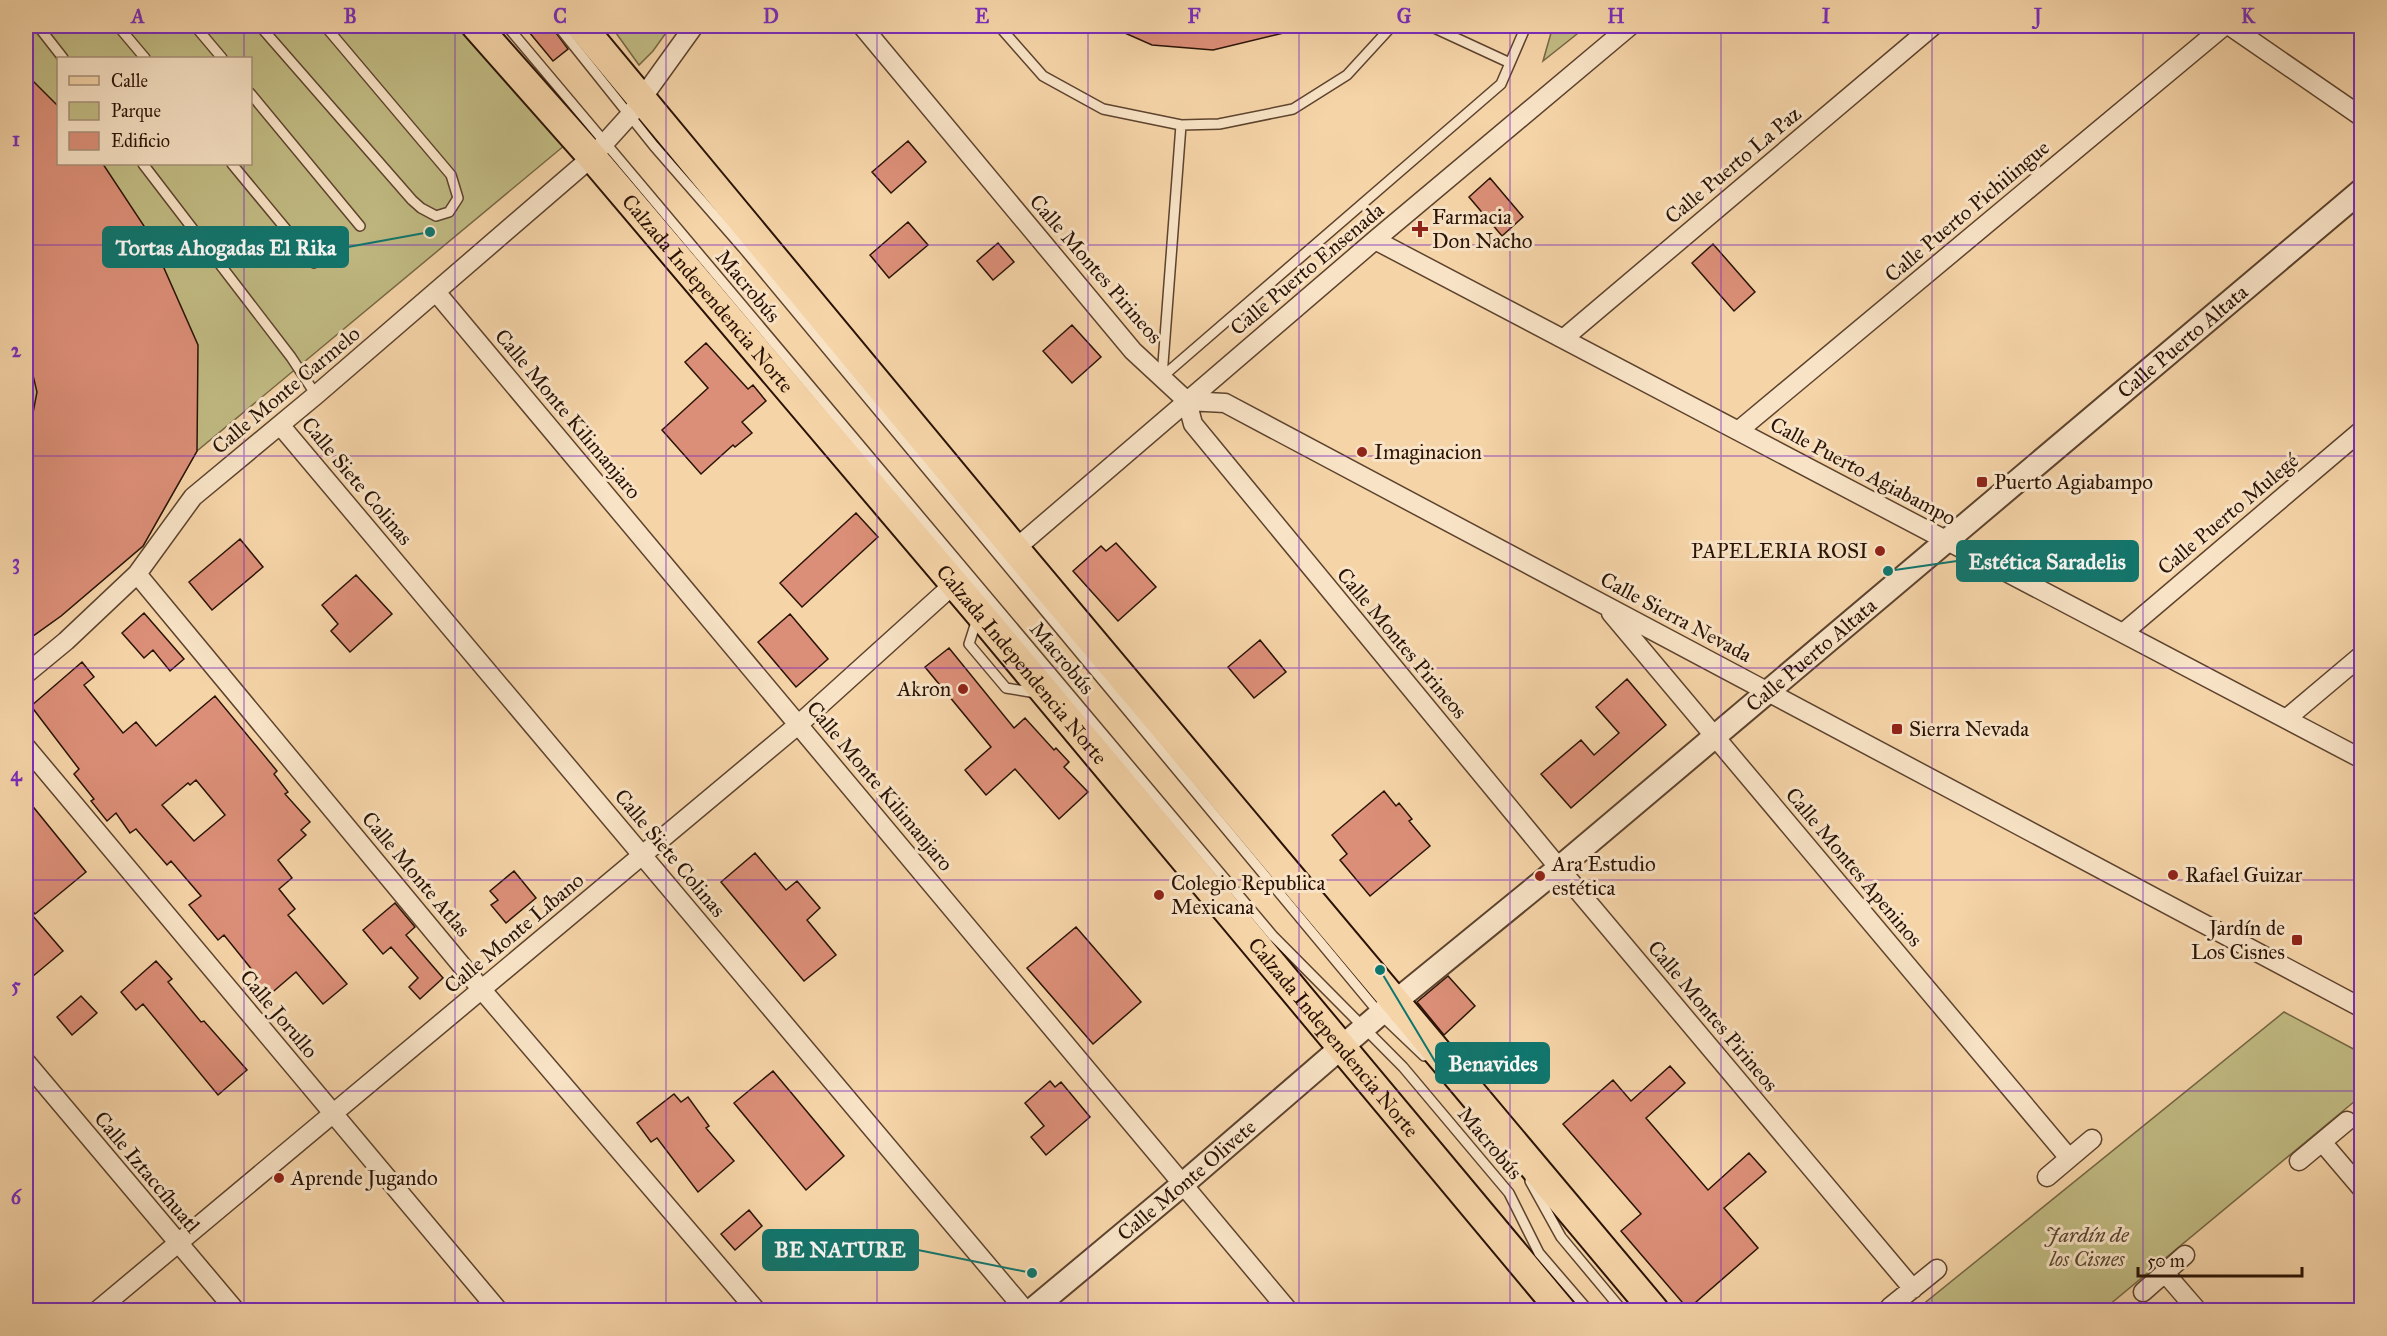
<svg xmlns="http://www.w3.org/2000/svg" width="2387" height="1336" font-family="'IM FELL Great Primer',serif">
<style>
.green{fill:#c1bb83;stroke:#766744;stroke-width:1.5;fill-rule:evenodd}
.building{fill:#dc8f78;stroke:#2a1306;stroke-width:1.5;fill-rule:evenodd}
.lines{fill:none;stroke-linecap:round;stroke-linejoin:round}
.service-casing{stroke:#5d432e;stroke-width:12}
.minor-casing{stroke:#5d432e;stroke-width:21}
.tertiary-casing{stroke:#5d432e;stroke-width:26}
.primary-casing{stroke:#2a1306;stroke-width:32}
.service{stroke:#f8e3c6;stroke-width:9}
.minor{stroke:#f8e3c6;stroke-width:18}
.tertiary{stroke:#f8e3c6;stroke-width:22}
.primary{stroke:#f5d4a7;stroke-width:28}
.grid{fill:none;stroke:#7b2cbf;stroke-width:1.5;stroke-opacity:0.55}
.poi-dot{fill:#8f2418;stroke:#f8e3c6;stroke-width:2}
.labels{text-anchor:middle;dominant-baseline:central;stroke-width:6;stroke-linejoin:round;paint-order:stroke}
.street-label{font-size:21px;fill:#2a1306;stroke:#f8e3c6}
.poi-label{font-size:21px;fill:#2a1306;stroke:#f8e3c6;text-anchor:start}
.park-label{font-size:21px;font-style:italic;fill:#57452c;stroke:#f8e3c6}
.leader{fill:none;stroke:#0f766e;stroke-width:2}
.callout-dot{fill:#0f766e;stroke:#f8e3c6;stroke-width:2}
.callout{fill:#0f766e;stroke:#0f766e;stroke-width:2}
.callout-label{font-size:22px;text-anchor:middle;font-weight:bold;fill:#fff}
.neatline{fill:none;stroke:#7b2cbf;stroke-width:2}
.grid-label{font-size:20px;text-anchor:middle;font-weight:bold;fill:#7b2cbf}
</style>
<rect width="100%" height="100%" fill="#f5d4a7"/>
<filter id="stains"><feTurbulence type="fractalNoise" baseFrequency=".00333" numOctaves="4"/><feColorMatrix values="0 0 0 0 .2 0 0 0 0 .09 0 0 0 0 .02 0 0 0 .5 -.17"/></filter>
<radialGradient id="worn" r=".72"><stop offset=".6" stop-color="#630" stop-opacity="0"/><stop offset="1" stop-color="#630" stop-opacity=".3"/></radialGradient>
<path class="green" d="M26 26H458L565 145 197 451 143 546 61 616 26 641ZM58 58H250V164H58Z
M611 26H664L668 30 653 51 639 65Z
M1553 26H1587L1543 61Z
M2284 1012 2361 1053V1096L2103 1310H1916Z"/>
<path class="building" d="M524 26H551L568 49 553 61Z
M1109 26H1287L1288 32 1213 50 1152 45Z
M26 74 58 106V164H103L148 232 198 345 197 451 143 546 61 616 26 641V438L29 434 37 392 26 346Z
M908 141 926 162 891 193 872 172Z
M1490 178 1523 217 1502 236 1469 197Z
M908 222 928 245 889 278 870 255Z
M998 243 1014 262 993 280 977 261Z
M1713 244 1755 292 1734 311 1692 263Z
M1072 325 1101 357 1072 383 1043 351Z
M706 343 748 389 753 385 766 401 742 422 752 433 735 447 733 445 701 474 662 430 708 388 685 362Z
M856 513 878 537 802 607 780 583Z
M240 539 263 567 212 610 189 582Z
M1116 543 1156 587 1118 621 1073 571 1101 546 1106 551Z
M356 575 392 614 350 652 331 631 338 624 322 605Z
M144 613 184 659 170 671 153 650 144 658 122 633Z
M790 614 828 659 796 687 758 642Z
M1260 640 1286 672 1254 698 1228 667Z
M949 648 1014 728 1025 718 1054 750 1056 748 1069 762 1064 767 1088 792 1059 819 1015 769 986 795 965 770 991 747 925 667Z
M82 662 94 677 84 685 123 733 136 722 156 746 215 696 277 771 274 774 288 792 285 794 310 822 301 830 306 835 278 860 292 878 279 889 295 909 288 915 347 984 323 1004 296 972 261 1002 247 986 257 976 224 935 218 940 189 905 201 896 171 861 167 865 136 829 130 833 116 813 107 821 91 801 94 799 74 774 79 769 31 706ZM196 780 225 815 194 841 162 805 188 783 190 785Z
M1627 679 1666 725 1571 808 1541 774 1581 740 1594 755 1619 733 1596 707Z
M1384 791 1396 806 1399 803 1412 819 1409 821 1430 846 1370 896 1340 860 1347 854 1332 835Z
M26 798 86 872 35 914 26 903Z
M755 853 786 890 797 881 820 908 807 920 836 955 804 981 721 882Z
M514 871 536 898 506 923 491 905 498 900 490 891Z
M395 903 415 927 406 935 443 978 420 999 409 987 418 978 391 947 383 954 363 930Z
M26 908 63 951 26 982Z
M1076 927 1141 1002 1093 1044 1027 968Z
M156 961 172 979 168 982 201 1022 204 1021 247 1070 218 1095 143 1004 136 1010 121 992Z
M1448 976 1475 1006 1444 1035 1417 1002Z
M81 996 97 1013 72 1035 57 1017Z
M1670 1066 1685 1083 1646 1118 1708 1190 1749 1153 1766 1172 1724 1208 1758 1248 1688 1309 1621 1231 1641 1214 1563 1124 1613 1080 1631 1101Z
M773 1071 844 1156 806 1190 734 1103Z
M1050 1081 1055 1087 1061 1082 1090 1117 1046 1155 1031 1137 1044 1126 1025 1103Z
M674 1094 681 1102 688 1097 709 1126 706 1128 734 1161 698 1192 657 1138 651 1142 637 1123Z
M749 1210 762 1226 735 1250 721 1234Z"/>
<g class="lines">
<defs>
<path id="service" d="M38 26 63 58
M118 26 145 58
M195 26 222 58
M260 26 412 200 421 208 436 216 449 212 458 198 451 175 325 26
M507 26 1273 936 1403 1067 1509 1193 1539 1253 1588 1310
M558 26 654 146 743 248 1380 1014 1424 1056
M999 26 1043 76 1103 109 1181 125 1219 124 1293 109 1347 75 1392 26
M1430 26 1510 63
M250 93 360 226
M143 164 291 357 316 395
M232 164 314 263
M1162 377 1501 84 1526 26
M1162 377 1181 125
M977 619 969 644 1006 688 1036 693
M1530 1181 1561 1237 1622 1310"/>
<path id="minor" d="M862 26 1133 351 1187 401 1193 424 1559 868 1913 1289
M2230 26 2362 117
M1375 240 2362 759
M436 292 1288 1310
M1563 339 1933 26
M1187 401 1225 403 2362 1008
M280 425 1025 1310
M1738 431 2224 26
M1015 549 1375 240 1630 26
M137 574 482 990 756 1310
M1611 613 2069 1158
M2123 633 2362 430
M26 674 66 641 137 574 193 497 316 395 592 157 630 115 694 26
M2286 719 2362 655
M26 747 498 1310
M26 1062 235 1310
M2322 1142 2362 1189
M2299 1161 2347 1121
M2047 1177 2092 1139
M2165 1273 2197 1310
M2143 1292 2185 1255
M1890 1307 1937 1269
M98 1310 799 724 954 584"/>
<g id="tertiary">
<path id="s1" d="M1032 1310 1183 1184 1380 1014 1559 868 2362 190"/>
</g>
<g id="primary">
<path id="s2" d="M476 26 592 157 979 613 1561 1310"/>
<path d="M581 26 1015 549 1654 1310"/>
</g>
</defs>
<use href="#service" class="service-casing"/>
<use href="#minor" class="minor-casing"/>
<use href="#tertiary" class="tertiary-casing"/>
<use href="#primary" class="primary-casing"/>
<use href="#service" class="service"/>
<use href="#minor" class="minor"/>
<use href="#tertiary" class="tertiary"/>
<use href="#primary" class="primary"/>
</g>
<path class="grid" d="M244 26V58M455 26V1310M666 26V1310M877 26V1310M1088 26V1310M1299 26V1310M1510 26V1310M1721 26V1310M1932 26V1310M2143 26V1310M244 164V1310M26 245H2362M26 456H2362M26 668H2362M26 880H2362M26 1091H2362"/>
<g class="poi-dot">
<path d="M1417 220h6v6h6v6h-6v6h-6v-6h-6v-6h6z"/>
<circle cx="1362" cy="452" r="6"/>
<rect x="1976" y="476" width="12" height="12" rx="3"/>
<circle cx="1880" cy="551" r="6"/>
<circle cx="963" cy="689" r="6"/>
<rect x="1891" y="723" width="12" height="12" rx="3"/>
<circle cx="2173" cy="875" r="6"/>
<circle cx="1540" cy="876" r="6"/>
<circle cx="1159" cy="895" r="6"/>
<rect x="2291" y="934" width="12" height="12" rx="3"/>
<circle cx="279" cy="1178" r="6"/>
</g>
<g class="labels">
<g class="street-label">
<text transform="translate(1733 165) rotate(-40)">Calle Puerto La Paz</text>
<text transform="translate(1967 211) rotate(-40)">Calle Puerto Pichilingue</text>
<text transform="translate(1096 269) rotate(49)">Calle Montes Pirineos</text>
<text transform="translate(1307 269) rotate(-40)">Calle Puerto Ensenada</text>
<text transform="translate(748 286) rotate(50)">Macrobús</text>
<text stroke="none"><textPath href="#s2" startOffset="354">Calzada Independencia Norte</textPath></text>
<text stroke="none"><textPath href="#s1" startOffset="1504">Calle Puerto Altata</textPath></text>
<text transform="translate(286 390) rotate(-40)">Calle Monte Carmelo</text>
<text transform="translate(568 414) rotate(50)">Calle Monte Kilimanjaro</text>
<text transform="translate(1863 471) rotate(28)">Calle Puerto Agiabampo</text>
<text transform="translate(357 481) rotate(50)">Calle Siete Colinas</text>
<text transform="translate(2228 514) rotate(-40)">Calle Puerto Mulegé</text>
<text transform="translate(1676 617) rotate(28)">Calle Sierra Nevada</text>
<text transform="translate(1402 643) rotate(50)">Calle Montes Pirineos</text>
<text stroke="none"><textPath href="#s1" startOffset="1018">Calle Puerto Altata</textPath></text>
<text transform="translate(1062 658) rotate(50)">Macrobús</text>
<text stroke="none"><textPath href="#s2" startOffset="840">Calzada Independencia Norte</textPath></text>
<text transform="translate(880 786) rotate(50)">Calle Monte Kilimanjaro</text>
<text transform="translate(670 853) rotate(50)">Calle Siete Colinas</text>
<text transform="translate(1854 867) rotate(50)">Calle Montes Apeninos</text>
<text transform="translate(416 874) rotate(50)">Calle Monte Atlas</text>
<text transform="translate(514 933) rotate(-40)">Calle Monte Líbano</text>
<text transform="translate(279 1014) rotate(50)">Calle Jorullo</text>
<text transform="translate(1713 1016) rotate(50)">Calle Montes Pirineos</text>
<text stroke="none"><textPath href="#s2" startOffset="1326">Calzada Independencia Norte</textPath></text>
<text transform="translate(1490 1143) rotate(50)">Macrobús</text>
<text transform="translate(147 1172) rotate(50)">Calle Iztaccíhuatl</text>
<text stroke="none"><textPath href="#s1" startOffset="202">Calle Monte Olivete</textPath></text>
</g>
<g class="poi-label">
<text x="1432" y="217">Farmacia<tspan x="1432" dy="24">Don Nacho</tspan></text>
<text x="1374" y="452">Imaginacion</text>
<text x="1994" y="482">Puerto Agiabampo</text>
<text x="1868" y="551" text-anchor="end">PAPELERIA ROSI</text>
<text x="951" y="689" text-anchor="end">Akron</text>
<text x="1909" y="729">Sierra Nevada</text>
<text x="1552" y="864">Ara Estudio<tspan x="1552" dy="24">estética</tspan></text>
<text x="2185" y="875">Rafael Guizar</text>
<text x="1171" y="883">Colegio Republica<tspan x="1171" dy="24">Mexicana</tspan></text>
<text x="2285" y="928" text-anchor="end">Jardín de<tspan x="2285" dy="24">Los Cisnes</tspan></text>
<text x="291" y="1178">Aprende Jugando</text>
</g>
<g class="park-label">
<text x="2087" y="1235">Jardín de<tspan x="2087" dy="24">los Cisnes</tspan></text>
</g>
</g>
<path class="leader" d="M430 232L348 247M1888 571L1957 561M1380 970L1436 1063M1032 1273L918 1250"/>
<g class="callout-dot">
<circle cx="430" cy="232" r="6"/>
<circle cx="1888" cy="571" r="6"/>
<circle cx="1380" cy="970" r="6"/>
<circle cx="1032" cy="1273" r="6"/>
</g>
<g class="callout">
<rect x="103" y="227" width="245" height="40" rx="6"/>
<rect x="1957" y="541" width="181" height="40" rx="6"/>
<rect x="1436" y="1043" width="113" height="40" rx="6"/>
<rect x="763" y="1230" width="155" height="40" rx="6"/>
</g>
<g class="callout-label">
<text x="226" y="255">Tortas Ahogadas El Rika</text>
<text x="2047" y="569">Estética Saradelis</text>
<text x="1493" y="1071">Benavides</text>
<text x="840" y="1257">BE NATURE</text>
</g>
<rect width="2387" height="1336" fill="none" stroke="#f5d4a7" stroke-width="66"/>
<rect x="57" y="57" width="195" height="108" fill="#f8e3c6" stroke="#a69079" stroke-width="1.5"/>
<rect x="69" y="76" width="30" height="9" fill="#f5d4a7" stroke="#a69079" stroke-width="1.5"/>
<text x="111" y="87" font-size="18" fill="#2a1306">Calle</text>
<rect x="69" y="102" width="30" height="18" fill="#c1bb83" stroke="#a69079" stroke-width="1.5"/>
<text x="111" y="117" font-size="18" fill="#2a1306">Parque</text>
<rect x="69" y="132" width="30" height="18" fill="#dc8f78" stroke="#a69079" stroke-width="1.5"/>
<text x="111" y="147" font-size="18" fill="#2a1306">Edificio</text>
<path d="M2138 1267v9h164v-9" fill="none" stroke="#2a1306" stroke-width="3"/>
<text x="2147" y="1267" font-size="18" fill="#2a1306" stroke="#f8e3c6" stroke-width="4.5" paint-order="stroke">50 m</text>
<rect x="33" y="33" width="2321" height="1270" class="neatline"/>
<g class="grid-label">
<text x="138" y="23">A</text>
<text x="350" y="23">B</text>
<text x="560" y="23">C</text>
<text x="771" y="23">D</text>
<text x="982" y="23">E</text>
<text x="1194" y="23">F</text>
<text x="1404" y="23">G</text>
<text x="1616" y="23">H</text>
<text x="1826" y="23">I</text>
<text x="2038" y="23">J</text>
<text x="2248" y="23">K</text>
<text x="16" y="146">1</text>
<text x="16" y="357">2</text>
<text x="16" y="569">3</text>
<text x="16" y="781">4</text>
<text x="16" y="992">5</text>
<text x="16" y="1204">6</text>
</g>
<rect width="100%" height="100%" filter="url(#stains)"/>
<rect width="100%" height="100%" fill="url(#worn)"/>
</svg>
